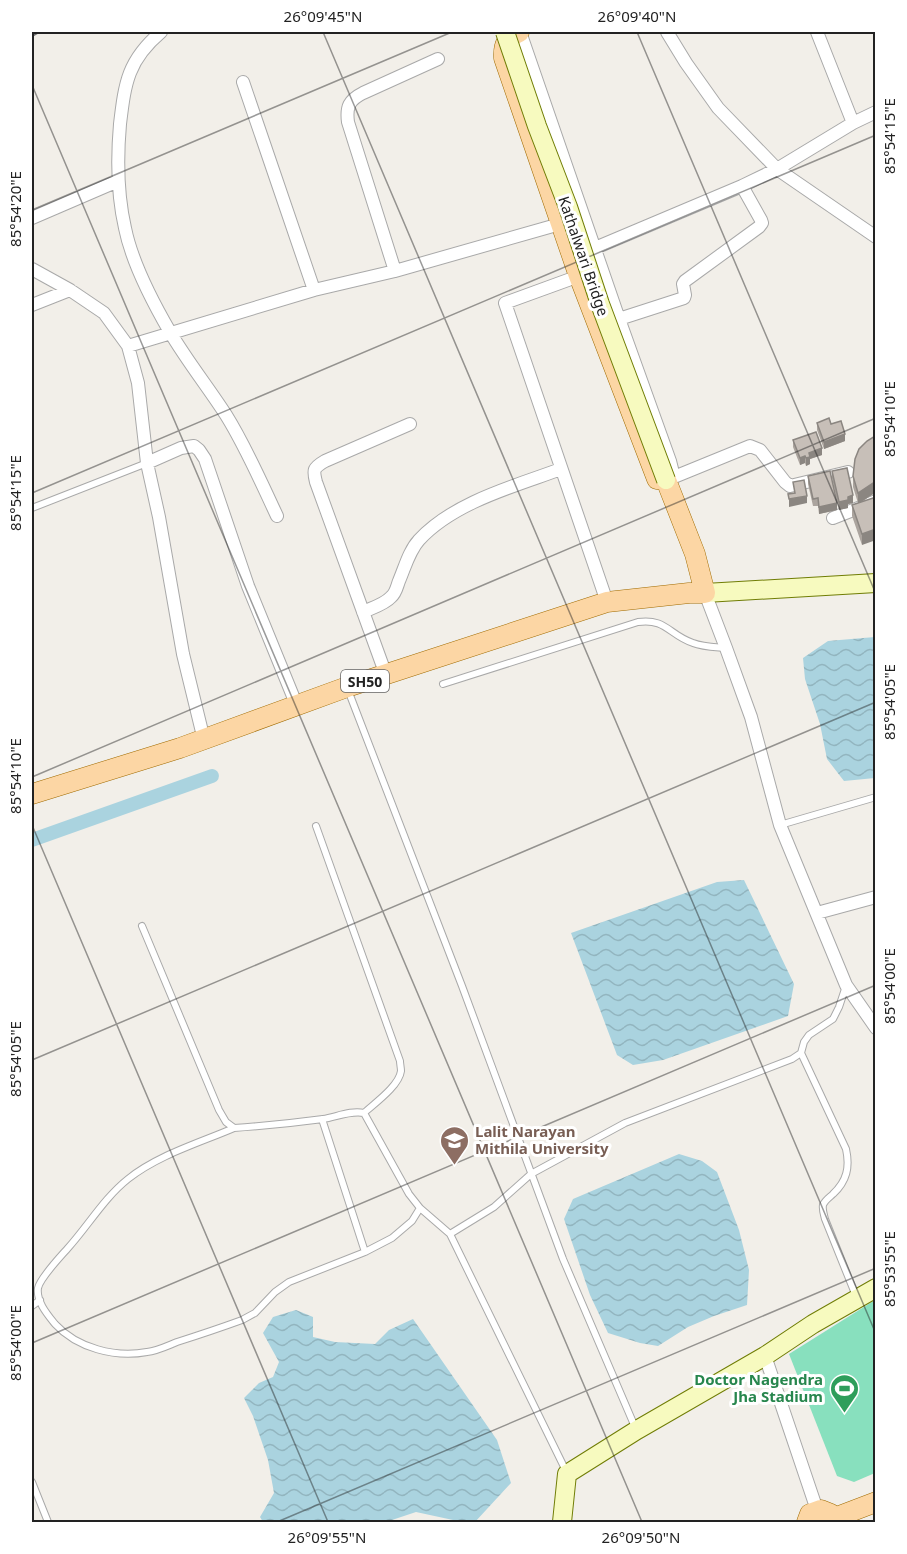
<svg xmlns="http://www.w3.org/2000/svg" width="907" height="1554" font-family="'Noto Sans',sans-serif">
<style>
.pitch{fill:#88e0be}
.water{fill:url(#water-waves)}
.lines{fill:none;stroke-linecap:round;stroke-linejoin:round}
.canal{stroke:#aad3df;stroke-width:14}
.lane-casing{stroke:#a9a9a9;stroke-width:8}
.street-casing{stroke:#a9a9a9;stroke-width:14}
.secondary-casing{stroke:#707d05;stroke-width:20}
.primary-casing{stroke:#a06b00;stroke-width:21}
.lane{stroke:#fff;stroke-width:6}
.street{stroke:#fff;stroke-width:12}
.secondary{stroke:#f7fabf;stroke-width:18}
.primary{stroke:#fcd6a4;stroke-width:20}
.rail{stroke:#707070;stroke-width:4;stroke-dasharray:12 12;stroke-linecap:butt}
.secondary-bridge-casing{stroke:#707d05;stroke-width:20;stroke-linecap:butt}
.secondary-bridge{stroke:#f7fabf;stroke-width:18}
.wall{fill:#aba49e}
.shaded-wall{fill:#8b8681}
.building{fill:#c7bfb8;stroke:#8b8681;stroke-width:1.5}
.ticks{fill:none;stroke:#222;stroke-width:1.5;stroke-opacity:0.45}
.labels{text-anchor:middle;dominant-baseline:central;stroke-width:6;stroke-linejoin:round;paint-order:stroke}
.shield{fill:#fff;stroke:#646464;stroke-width:1.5}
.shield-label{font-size:14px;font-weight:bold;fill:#222}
.street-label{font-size:15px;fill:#222;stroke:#fff}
.education-label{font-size:15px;font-weight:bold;fill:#785e54;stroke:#fff;text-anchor:start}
.leisure-label{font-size:15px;font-weight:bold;fill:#27864d;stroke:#fff;text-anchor:end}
.neatline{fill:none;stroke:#222;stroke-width:2}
.ticks-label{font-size:15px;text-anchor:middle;fill:#222}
</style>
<defs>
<pattern id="water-waves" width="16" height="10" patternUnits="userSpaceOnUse" patternTransform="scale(1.5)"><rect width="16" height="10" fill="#aad3df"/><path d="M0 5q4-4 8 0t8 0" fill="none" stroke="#92b5bf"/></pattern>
</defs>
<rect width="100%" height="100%" fill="#f2efe9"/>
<path class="pitch" d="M875 1300V1473L854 1482 837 1476 789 1354Z"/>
<path class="water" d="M875 637V778L844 781 827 759 820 724 805 679 803 658 828 641Z
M744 880 794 984 788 1016 663 1060 633 1065 617 1055 571 933 717 882Z
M679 1154 702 1161 717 1172 739 1230 749 1270 747 1305 714 1316 688 1327 658 1346 640 1343 608 1333 590 1295 564 1219 573 1199Z
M296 1310 313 1317V1337L335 1342 375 1344 389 1330 413 1319 497 1440 511 1483 475 1522 453 1520 416 1512 386 1522H263L260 1517 274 1493 268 1460 253 1416 244 1398 259 1383 273 1377 279 1362 263 1333 273 1317Z"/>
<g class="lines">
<path class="canal" d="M32 840 212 776"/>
<defs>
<path id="lane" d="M32 508 147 463
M443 684 638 622C666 618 669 635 693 643 703 647 715 647 726 648
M348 690 462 986 563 1259 635 1427
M780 825 876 797
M316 826 400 1061C400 1064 401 1068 401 1071 399 1086 375 1103 364 1113
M142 926 219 1110 226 1122 234 1128C264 1126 293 1123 323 1119 336 1117 351 1110 364 1113L409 1194 420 1208 450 1234 566 1471
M801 1053 846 1149C850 1167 847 1181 833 1194 830 1197 825 1200 823 1205 822 1209 824 1215 825 1219L856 1296
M322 1119 365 1252
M234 1128C199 1143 158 1155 128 1179 104 1198 88 1226 68 1248 61 1256 40 1278 38 1288 36 1301 47 1314 55 1324 77 1348 115 1358 147 1352 157 1351 167 1346 177 1342 199 1335 220 1328 242 1320L255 1313 275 1292 289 1282 365 1252 392 1238 412 1221 420 1208
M450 1234 494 1207 531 1174 625 1123 792 1059 801 1053 804 1042 809 1035 833 1019 839 1007 846 986
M32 1306 40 1300
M32 1482 48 1522"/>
<path id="street" d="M161 32C128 60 125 82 120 124 117 158 117 193 125 228 132 263 152 301 170 332 187 361 208 387 226 415 246 447 261 482 277 516
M520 32 619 319 670 461 674 477 666 480
M667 32 686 63 718 108 777 169 876 237
M817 32 853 123
M243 82 314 290
M32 218 118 181
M595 248 742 186 777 169 853 123 876 112
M32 269 70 290 104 313 128 346 138 383 147 463 159 517 183 654 204 740
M395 271 348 122C346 107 349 100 363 93L438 59
M579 276 505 303 607 602
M32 305 70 290
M619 319 684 298 685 295 683 284 685 281 759 227 762 223 761 220 742 186
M128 346 314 290 395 271 560 224
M147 463 181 448 194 446 199 450 205 459 248 586 297 706
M674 477 750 446 760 450 785 482 790 486 848 472
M833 518 876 501
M705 593 726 648 751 717 780 825 846 985 876 1028
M363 612C372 608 385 604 391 597 396 593 397 586 399 581 405 567 409 551 419 540 454 502 515 486 561 469
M386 675 316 482C313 470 313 468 325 461L410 424
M817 913 876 897
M765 1356 817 1510"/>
<path id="secondary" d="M705 593 876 583
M562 1522 567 1474 637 1430 765 1356 813 1324 876 1288"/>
<path id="primary" d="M32 794 180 748 347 687 607 602 689 593H705L695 554 666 480 657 479 579 276 504 58C503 44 507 38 519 32
M834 1518 876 1502
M807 1522 810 1514 821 1510 831 1514 835 1522"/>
</defs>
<use href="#lane" class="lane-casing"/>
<use href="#street" class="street-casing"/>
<use href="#secondary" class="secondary-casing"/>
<use href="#primary" class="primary-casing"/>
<use href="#lane" class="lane"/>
<use href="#street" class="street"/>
<use href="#secondary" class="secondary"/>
<use href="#primary" class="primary"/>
<path class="rail" d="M32 35 37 32"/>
<defs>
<path id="secondary-bridge" d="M505 32 537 126 568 207 600 304 666 480"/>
</defs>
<use href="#secondary-bridge" class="secondary-bridge-casing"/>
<use href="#secondary-bridge" class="secondary-bridge"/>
</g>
<path class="wall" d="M817 423 831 424 845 441 824 449 817 430Z
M876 438V492L862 502V545L852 516V505L858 503 853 487V476Z
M793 440 822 455 810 459V464L806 466 805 463 800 465 793 447Z
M832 471 853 503 848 504V508L839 510 832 478Z
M808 476 837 510 819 514 818 506H813L808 484Z"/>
<path class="shaded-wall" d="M845 434V441L824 449V442Z
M822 448V455L810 459V464L806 466V458L809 453Z
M805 456V463L800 465V458Z
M876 481V492L858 504V493Z
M853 495V503L848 504V508L839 510V502L848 497Z
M807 496V503L789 507V499Z
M837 503V510L819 514V507Z
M876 529V540L862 545V534Z"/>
<path class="building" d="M829 418 831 424 841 421 845 434 824 442 817 423Z
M816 432 822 448 809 453 810 457 806 458 805 456 800 458 793 440Z
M875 436 876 481 858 493 853 476 855 459 859 449 867 441Z
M847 468 853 495 848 497V500L839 502 832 471Z
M830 471 837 503 819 507 818 498 813 499 808 476Z
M804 480 807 496 789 499 788 494 795 493 793 482Z
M876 497V529L862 534 852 505Z"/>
<path class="ticks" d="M323 32 876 1334M637 32 876 594M32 85 642 1522M32 210 452 32M32 493 876 135M32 777 876 418M32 825 328 1522M32 1060 876 702M32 1343 876 985M277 1522 876 1268"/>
<defs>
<symbol id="university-pin" viewBox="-11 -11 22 30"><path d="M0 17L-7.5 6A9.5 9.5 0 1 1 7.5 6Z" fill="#8d6e63" stroke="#fff"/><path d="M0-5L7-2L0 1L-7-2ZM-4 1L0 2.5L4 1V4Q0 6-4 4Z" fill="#fff"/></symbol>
<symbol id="stadium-pin" viewBox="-11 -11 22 30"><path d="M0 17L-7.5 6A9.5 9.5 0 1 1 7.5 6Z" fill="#2e9e5b" stroke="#fff"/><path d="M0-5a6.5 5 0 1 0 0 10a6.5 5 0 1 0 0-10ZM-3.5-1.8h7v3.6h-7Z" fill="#fff"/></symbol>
</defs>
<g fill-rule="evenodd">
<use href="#university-pin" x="438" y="1124" width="33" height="45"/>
<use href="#stadium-pin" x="828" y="1372" width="33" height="45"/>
</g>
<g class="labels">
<rect class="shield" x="341" y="670" width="48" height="22" rx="4.5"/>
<g class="shield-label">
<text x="365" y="681">SH50</text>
</g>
<g class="street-label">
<text transform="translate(584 256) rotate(71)">Kathalwari Bridge</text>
</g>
<g class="education-label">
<text x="475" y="1131">Lalit Narayan<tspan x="475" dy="17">Mithila University</tspan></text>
</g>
<g class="leisure-label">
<text x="823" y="1379">Doctor Nagendra<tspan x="823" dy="17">Jha Stadium</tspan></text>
</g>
</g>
<rect width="907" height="1554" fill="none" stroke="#ffffff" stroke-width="66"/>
<rect x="33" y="33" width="841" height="1488" class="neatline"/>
<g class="ticks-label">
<text x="323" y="22">26°09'45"N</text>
<text x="637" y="22">26°09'40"N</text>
<text transform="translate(890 136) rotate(-90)" y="5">85°54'15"E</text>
<text transform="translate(16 209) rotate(-90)" y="5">85°54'20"E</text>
<text transform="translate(890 419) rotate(-90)" y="5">85°54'10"E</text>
<text transform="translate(16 493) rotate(-90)" y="5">85°54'15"E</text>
<text transform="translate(890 702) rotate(-90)" y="5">85°54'05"E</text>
<text transform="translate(16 776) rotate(-90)" y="5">85°54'10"E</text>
<text transform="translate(890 986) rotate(-90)" y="5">85°54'00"E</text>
<text transform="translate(16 1059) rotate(-90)" y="5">85°54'05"E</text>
<text transform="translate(890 1269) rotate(-90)" y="5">85°53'55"E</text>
<text transform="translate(16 1343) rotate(-90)" y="5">85°54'00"E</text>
<text x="327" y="1543">26°09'55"N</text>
<text x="641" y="1543">26°09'50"N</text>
</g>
</svg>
